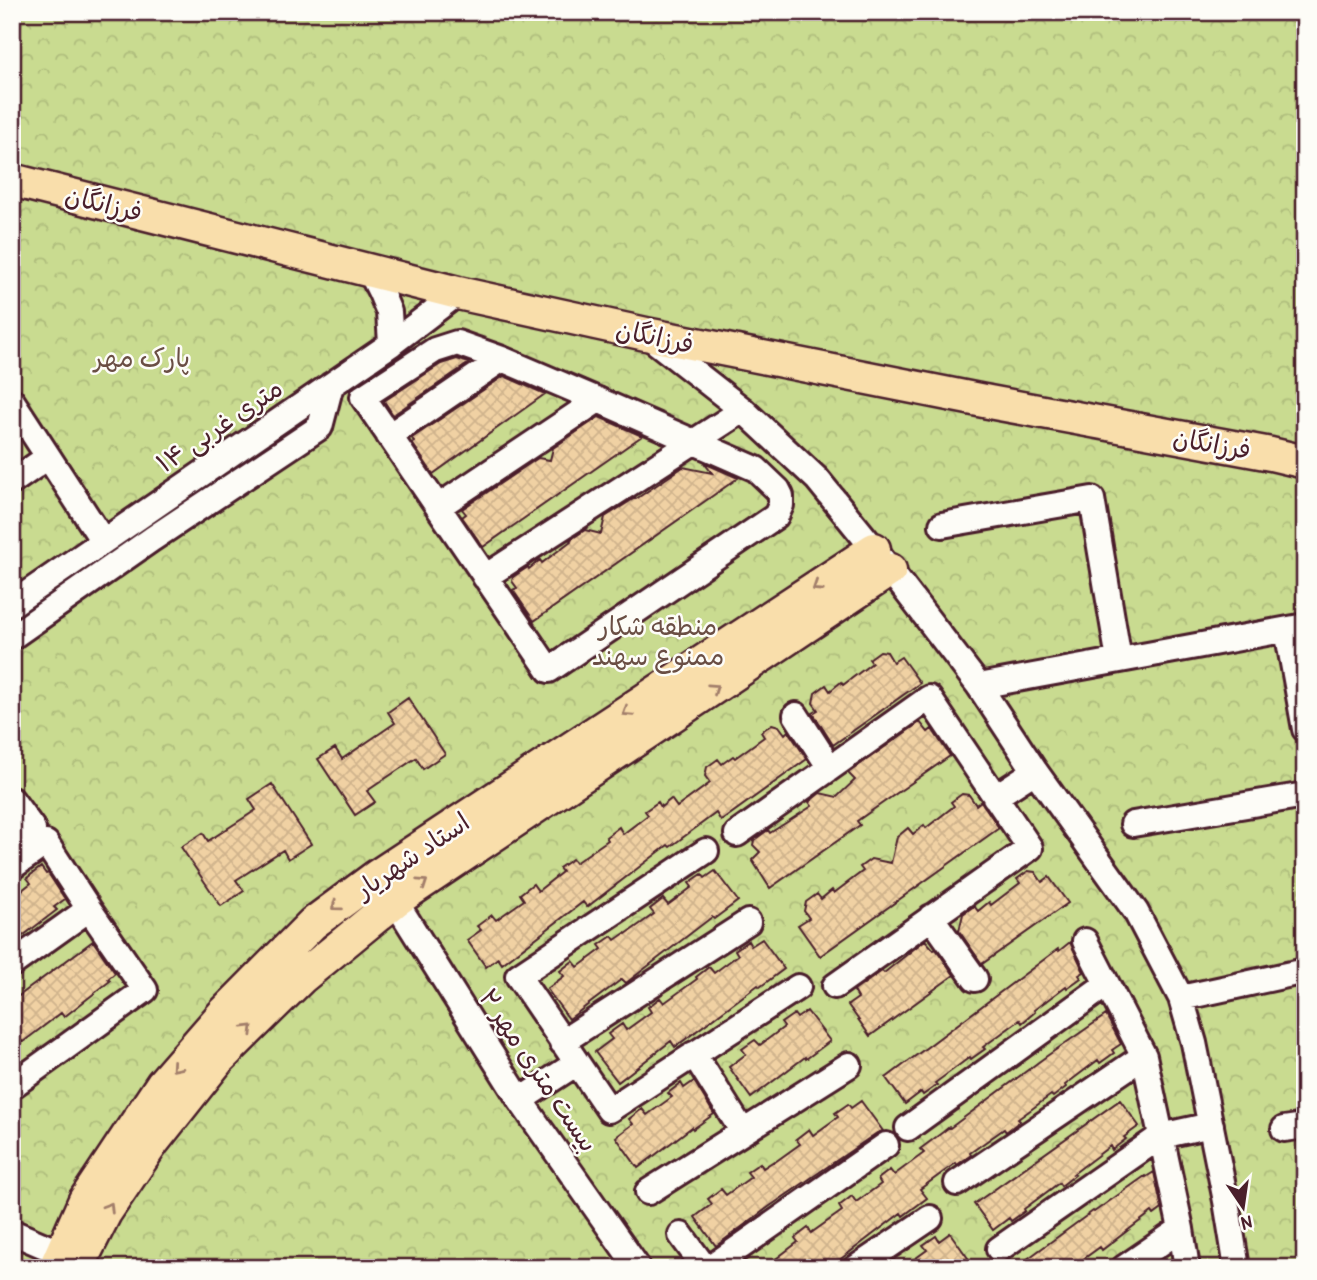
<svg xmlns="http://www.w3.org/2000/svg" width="1317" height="1280" font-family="'Patrick Hand','Playpen Sans Arabic',sans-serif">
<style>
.forest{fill:url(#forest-crowns);stroke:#8a7d5e;stroke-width:2}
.building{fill:url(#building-cross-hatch);stroke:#4a1f2b;stroke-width:2}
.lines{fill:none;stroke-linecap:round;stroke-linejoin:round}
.minor-casing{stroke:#4a1f2b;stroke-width:30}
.major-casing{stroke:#4a1f2b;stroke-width:37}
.minor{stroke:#fdfcf7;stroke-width:24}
.major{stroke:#f9deab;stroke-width:32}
.oneway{stroke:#a27e6b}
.labels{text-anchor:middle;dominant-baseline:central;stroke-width:5;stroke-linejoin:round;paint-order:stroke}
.street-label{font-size:26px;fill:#4a1f2b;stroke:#fdfcf7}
.park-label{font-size:26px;fill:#6a4e44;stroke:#fdfcf7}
</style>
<defs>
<pattern id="forest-crowns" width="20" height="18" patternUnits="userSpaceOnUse" patternTransform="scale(1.75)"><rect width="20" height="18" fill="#c9db90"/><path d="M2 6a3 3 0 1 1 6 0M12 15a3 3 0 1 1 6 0" fill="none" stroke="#aebc7c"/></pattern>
<pattern id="building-cross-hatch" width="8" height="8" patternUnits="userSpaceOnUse" patternTransform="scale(1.75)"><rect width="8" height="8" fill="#f0d1a3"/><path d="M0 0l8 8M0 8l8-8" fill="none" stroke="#cfb38c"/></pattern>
</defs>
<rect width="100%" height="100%" fill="#fdfcf7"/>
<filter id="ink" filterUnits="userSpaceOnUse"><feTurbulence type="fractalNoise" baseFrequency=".0143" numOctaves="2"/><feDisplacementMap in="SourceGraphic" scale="14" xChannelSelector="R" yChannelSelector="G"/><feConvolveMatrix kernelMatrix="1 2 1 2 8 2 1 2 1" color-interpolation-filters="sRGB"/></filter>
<g filter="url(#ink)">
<path class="forest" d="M12 12H1305V1268H12Z"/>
<path class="building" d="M457 359 469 363 393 415 384 401 441 364Z
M504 376 545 394 433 474 412 443 414 442 412 438Z
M599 417 642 436 483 547 462 517 466 514 462 509 538 458 550 460 553 448Z
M704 463 738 478 534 621 513 590 517 588 512 581 513 577 528 567 529 569 540 560 542 563 571 541 570 540 585 530 601 534 605 517 635 498 636 499 683 467 712 473Z
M880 651 887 652 893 662 901 657 920 683 833 745 813 713 818 710 813 703 815 693 826 685 830 691 841 682 843 685 872 663 869 659Z
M408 698 445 754 423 769 416 758 367 791 375 802 355 815 318 759 335 748 342 759 395 723 388 712Z
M920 722 928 732 932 729 950 756 857 821 860 825 770 888 752 860 760 852 753 845 754 840 768 830 770 833 812 806 809 802 820 793 837 797 855 780 848 773Z
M772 724 779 726 785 734 788 731 807 759 721 821 716 813 670 847 668 845 587 907 583 902 502 964 498 958 486 967 467 940 481 930 477 926 492 915 496 920 524 900 520 894 533 884 538 891 562 872 559 868 572 859 575 863 608 840 606 837 619 827 623 834 648 815 645 811 658 802 661 807 671 799 677 807 710 783 705 776 707 767 718 759 722 764 733 756 735 758 764 737 761 732Z
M272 784 311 844 288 859 283 850 236 880 244 891 221 906 181 847 203 833 208 841 256 810 249 799Z
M962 794 969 795 976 805 981 801 999 828 820 956 798 925 809 918 804 911 806 902 817 894 821 899 832 890 834 893 863 871 860 867 871 859 891 863 897 837 908 828 913 834 924 825 926 828 954 806 951 802Z
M41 867 46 874 48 873 65 899 54 907 57 910 12 944V898L31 883 27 878Z
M715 871 738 901 714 919 712 917 626 983 622 979 569 1019 547 989 564 976 560 971 573 961 578 967 602 949 599 945 612 936 615 940 625 933 626 934 654 914 650 909 663 899 668 905 692 887 689 883 702 874 705 878Z
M1028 871 1035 872 1042 882 1049 877 1068 903 982 964 959 931 963 914 974 906 978 911 989 902 991 905 1020 883 1017 879Z
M762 939 784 969 760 987 758 985 675 1047 671 1041 618 1082 595 1052 612 1039 608 1034 622 1024 626 1030 651 1012 648 1007 660 998 664 1003 697 979 696 977 709 967 714 973 738 955 735 950 748 941 751 946Z
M925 940 934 950 936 949 954 975 870 1036 848 1005 858 998 854 991 882 971 884 973Z
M93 941 115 973 108 979 110 981 64 1017 61 1013 23 1042 22 1041 12 1048V1001Z
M1070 942 1084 972 1079 975 1081 978 1067 988 1066 986 1034 1010 1035 1012 1022 1023 1020 1020 983 1047 985 1049 971 1059 970 1057 935 1083 937 1085 923 1095 921 1092 905 1104 886 1078 1058 949 1059 951Z
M807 1011 830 1041 806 1059 805 1057 751 1098 729 1067 746 1054 742 1049 755 1040 760 1045 784 1027 781 1023 794 1014 797 1018Z
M1106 1015 1121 1044 1112 1050 1114 1053 1100 1063 1098 1060 1065 1085 1066 1087 1053 1097 1051 1095 1018 1119 1020 1121 1006 1132 1004 1129 970 1153 971 1155 957 1165 956 1163 920 1189 927 1198 903 1216 901 1213 829 1268H764L798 1242 795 1238 808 1228 811 1233 842 1211 839 1206 852 1196 856 1202 881 1184 878 1179 890 1170 894 1175 924 1153 920 1149 943 1132 949 1127 950 1128 1044 1058Z
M694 1081 714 1114 693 1129 692 1127 638 1168 616 1137 633 1124 629 1119 642 1109 647 1115 672 1097 668 1093 681 1083 684 1088Z
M1120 1100 1139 1126 1124 1137 1126 1139 1112 1150 1110 1146 1073 1174 1075 1175 1061 1186 1059 1183 1024 1209 1025 1211 1011 1221 1009 1218 993 1230 974 1204Z
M861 1101 883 1131 877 1133 770 1206 716 1246 695 1217 712 1204 708 1199 721 1189 726 1195 751 1177 747 1172 760 1163 763 1168 774 1161 775 1162 800 1144 796 1139 809 1129 813 1135 838 1117 835 1113 848 1104 851 1108Z
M1154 1172 1162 1209 1154 1215 1152 1212 1102 1250 1100 1247 1071 1268H1015L1093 1211 1094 1212 1145 1176 1146 1177Z
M950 1233 975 1268H902L927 1250 923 1245 936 1236 939 1241Z"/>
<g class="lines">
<defs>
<path id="minor" d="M369 269 381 293 389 312 391 344
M647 335 743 410 817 479 874 549 979 686 1035 771 1136 912 1181 998 1194 1043 1226 1201 1237 1268
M457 343 502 359 598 400 756 469 778 490 781 496V505L776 516 549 670 363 397 435 350Z
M12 401 103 541
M389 436 502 359
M12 482 48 457
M438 507 598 400
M942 525 1092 499 1119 660
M485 577 743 410
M12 604 391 344 458 293
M1287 630 1305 729
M12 637 152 539 320 427 331 385
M979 686 1305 626
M796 715 830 768
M995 797 1035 771
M12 800 33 829 12 844
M1133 824 1305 795
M737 834 929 698 1030 848 835 986
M706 851 518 976 609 1110 798 987
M12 867 46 843 89 909 145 990 12 1086
M395 901 520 1100 638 1268
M931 917 975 979
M1085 941 1144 1056 1181 1229 1187 1268
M12 964 89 909
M1181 998 1305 971
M562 1042 748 922
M694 1054 743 1132
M520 1100 577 1063
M908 1128 1107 984
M1284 1129 1305 1126
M957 1183 1144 1056
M648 1192 849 1065
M12 1232 61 1253
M681 1235 705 1268
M999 1249 1161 1136 1211 1125
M710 1268 886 1145
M856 1268 930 1218
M1124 1268 1181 1229"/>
<path id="major" d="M12 180 458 293 646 334 989 402 1271 454 1305 462
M55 1268 85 1200 162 1084 223 1014 312 924 377 876 874 549
M77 1268 105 1213 153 1142 218 1060 301 978 395 901 890 570"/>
</defs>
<use href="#minor" class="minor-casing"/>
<use href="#major" class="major-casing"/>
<use href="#minor" class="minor"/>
<use href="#major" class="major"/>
</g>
<defs><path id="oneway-chevron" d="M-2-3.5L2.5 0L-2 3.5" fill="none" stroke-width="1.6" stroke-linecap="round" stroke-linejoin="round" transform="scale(1.75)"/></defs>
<g class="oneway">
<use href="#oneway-chevron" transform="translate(817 587) rotate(147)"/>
<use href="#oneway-chevron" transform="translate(714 688) rotate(-34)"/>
<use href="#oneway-chevron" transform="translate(627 712) rotate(147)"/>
<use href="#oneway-chevron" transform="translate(423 883) rotate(-34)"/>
<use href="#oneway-chevron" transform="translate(336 906) rotate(144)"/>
<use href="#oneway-chevron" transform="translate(249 1029) rotate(-45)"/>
<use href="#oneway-chevron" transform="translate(176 1067) rotate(131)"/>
<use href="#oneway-chevron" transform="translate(109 1207) rotate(-58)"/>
</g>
</g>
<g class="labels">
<g class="street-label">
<text transform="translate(104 203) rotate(14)">فرزانگان</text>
<text transform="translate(655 336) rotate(12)">فرزانگان</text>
<text transform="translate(219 425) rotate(-34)">۱۴ متری غربی</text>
<text transform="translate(1212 443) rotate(10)">فرزانگان</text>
<text transform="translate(412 855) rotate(-34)">استاد شهریار</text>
<text transform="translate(539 1070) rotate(56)">بیست متری مهر ۲</text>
</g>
<g class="park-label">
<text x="142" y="357">پارک مهر</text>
<text x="658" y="625">منطقه شکار<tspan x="658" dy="30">ممنوع سهند</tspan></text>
</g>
</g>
<rect width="1317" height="1280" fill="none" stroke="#fdfcf7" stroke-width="42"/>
<rect x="21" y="21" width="1275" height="1238" fill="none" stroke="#4a1f2b" stroke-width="2.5" filter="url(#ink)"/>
<g transform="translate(1243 1207) rotate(167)" stroke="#fdfcf7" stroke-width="5" paint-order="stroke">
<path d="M0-5L12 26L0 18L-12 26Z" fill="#4a1f2b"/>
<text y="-10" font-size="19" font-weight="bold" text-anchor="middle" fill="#4a1f2b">N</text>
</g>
</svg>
